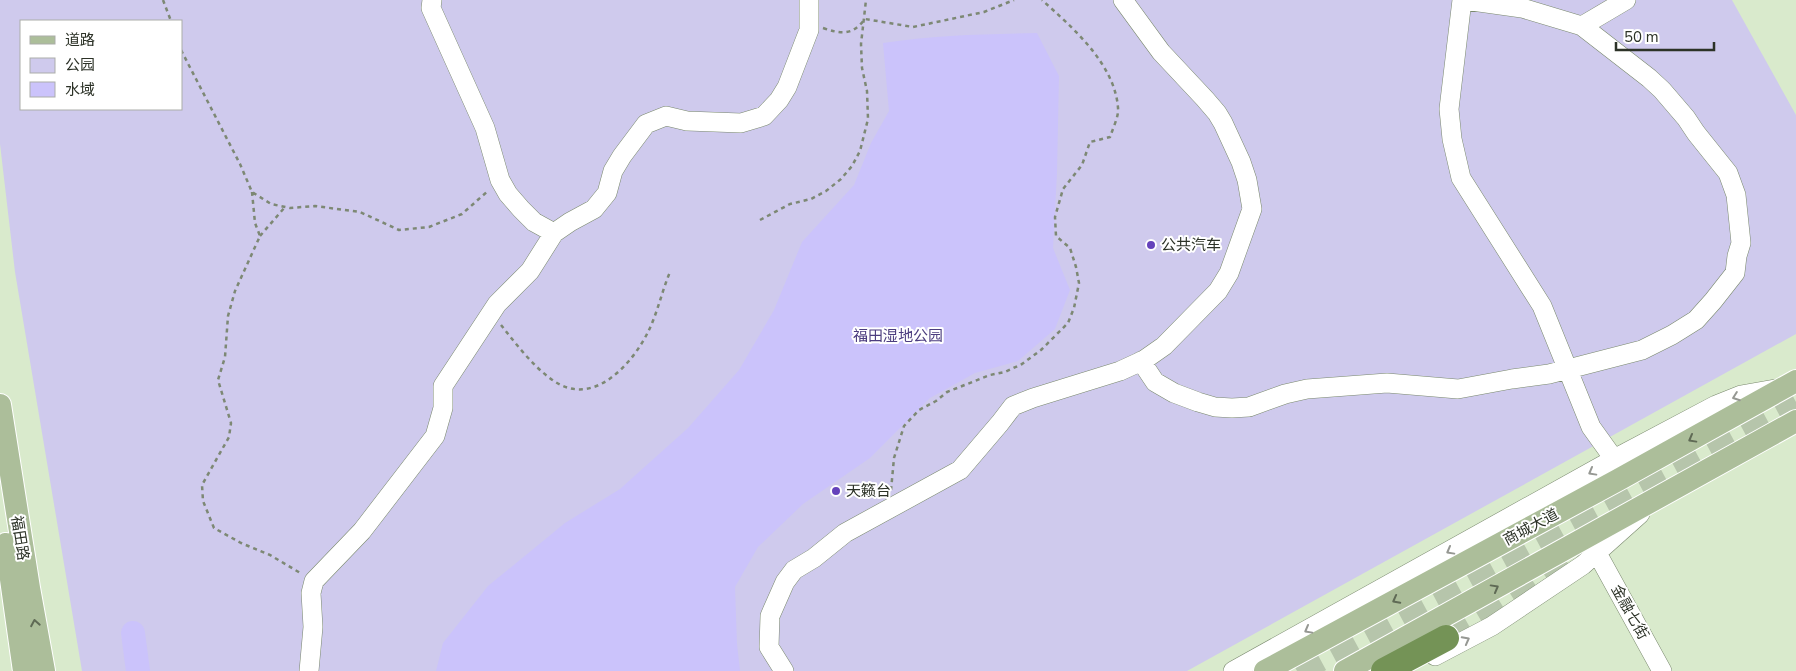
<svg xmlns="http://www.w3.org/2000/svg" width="1796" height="671" font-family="'Nunito Sans','Noto Sans SC',sans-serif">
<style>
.green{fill:#cfcaed;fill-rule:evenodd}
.water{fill:#cbc3fb}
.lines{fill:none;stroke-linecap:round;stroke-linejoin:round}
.river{stroke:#cbc3fb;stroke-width:24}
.highway-tunnel{stroke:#b6c5ab;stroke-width:26;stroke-dasharray:26 13;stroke-linecap:butt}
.minor-casing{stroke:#7a896e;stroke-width:20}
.major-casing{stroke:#fff;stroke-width:24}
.highway-casing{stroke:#fff;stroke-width:28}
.path{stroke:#7d8874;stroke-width:2.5;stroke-dasharray:4 4;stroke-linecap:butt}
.minor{stroke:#fff;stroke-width:19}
.major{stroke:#acbe9a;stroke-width:22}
.highway{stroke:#749356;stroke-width:26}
.oneway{stroke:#969893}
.oneway2{stroke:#5f6a55}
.poi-dot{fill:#6542bb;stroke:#fff;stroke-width:2}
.labels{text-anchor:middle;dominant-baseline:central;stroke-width:4;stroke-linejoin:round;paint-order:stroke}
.poi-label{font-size:15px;fill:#2c3227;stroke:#fff;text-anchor:start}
.park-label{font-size:15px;fill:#4c3d7f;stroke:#fff}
.street-label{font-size:15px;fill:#2c3227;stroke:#fff}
</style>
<rect width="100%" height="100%" fill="#d9eacc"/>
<path class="green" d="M0 0H1732L1796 115V334L1187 671H82L15 272 0 144ZM21 21H181V109H21Z"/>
<path class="water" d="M1037 33 1059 76 1057 173 1053 248 1070 290 1055 329 1018 361 975 373 930 398 870 458 803 504 758 547 735 587 737 644 740 671H436L443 643 488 586 565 523 620 489 688 428 739 370 774 310 802 242 854 185 871 143 889 111 883 43C934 35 985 34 1037 33Z"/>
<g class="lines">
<path class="river" d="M133 633 138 671"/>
<path class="highway-tunnel" d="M1446 638C1502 608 1554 573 1604 534
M1297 671 1796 402"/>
<defs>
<path id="minor" d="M432 0 431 8 485 128 500 180 508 194 521 209 534 222 554 233
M1462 0 1449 109 1452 139 1461 178 1542 306 1591 427 1614 459
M1465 0 1522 8 1582 26 1626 0
M1141 361 1155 382 1174 393 1198 402 1215 407 1232 408 1249 407 1285 394 1307 389 1387 383 1458 389 1512 379 1549 374 1642 350 1672 335 1696 320 1713 301 1735 273 1737 256 1741 243 1736 195 1728 173 1696 133 1686 118 1662 90 1649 78 1582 26
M1597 553 1662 671
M1435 656 1492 626 1583 565 1640 514
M309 671 313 627 311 593 314 581 362 531 435 436 443 408V386L497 304 530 271 554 233 570 222 594 209 607 193 613 171 622 156 646 124 666 116 687 121 741 123 764 116 779 100 787 87 809 30V0
M784 671 769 647 770 616 785 582 794 570 814 558 845 533 960 470 1000 423 1013 406 1033 398 1120 371 1144 360 1164 346 1218 291 1229 273 1252 209 1247 180 1241 162 1223 123 1217 113 1205 99 1161 52 1123 0
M1233 671 1614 459 1716 405 1741 395 1775 389"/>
<path id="major" d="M0 405 29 588 44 671
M6 544 24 671
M1265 671 1618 480 1796 381
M1345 671 1796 421"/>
<path id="highway" d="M1384 671 1446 638"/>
</defs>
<use href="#minor" class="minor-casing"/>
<use href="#major" class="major-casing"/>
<use href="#highway" class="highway-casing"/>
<path class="path" d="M163 0 171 21
M823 28C841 34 852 36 865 19L913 27 984 12 1014 0
M181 50 240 164 252 192 271 204 290 208 315 206 360 212 399 230 429 227 462 214 489 190
M252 192 255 223 260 236 235 291 228 316 225 357 218 380 231 423 229 437 202 485 203 501 214 528 241 543 270 555 302 574
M760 220 790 204 811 199 826 191 841 179 852 166 860 151 868 119 867 91 862 68 861 44 866 0
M260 236 285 207
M501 325C516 344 532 365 551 379 592 410 632 365 649 330 658 311 662 291 670 272
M891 490 894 458 904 426 919 410 936 401 947 392 990 375 1005 372 1022 364 1041 350 1068 323 1074 308 1079 283 1076 267 1070 248 1056 236 1055 217 1063 189 1082 165 1090 142 1110 137C1113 128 1119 116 1118 108 1115 64 1072 27 1042 0"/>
<use href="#minor" class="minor"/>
<use href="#major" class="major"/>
<use href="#highway" class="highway"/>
</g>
<defs><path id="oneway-chevron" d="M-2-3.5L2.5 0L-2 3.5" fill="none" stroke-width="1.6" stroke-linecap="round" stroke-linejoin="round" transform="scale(1.25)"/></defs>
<g class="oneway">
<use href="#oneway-chevron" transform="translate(1736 397) rotate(160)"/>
<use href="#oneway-chevron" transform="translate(1592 472) rotate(151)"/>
<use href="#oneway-chevron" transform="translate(1450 551) rotate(151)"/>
<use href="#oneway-chevron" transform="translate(1308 630) rotate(151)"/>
<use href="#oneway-chevron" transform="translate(1466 640) rotate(-28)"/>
</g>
<g class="oneway2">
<use href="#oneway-chevron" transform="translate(1692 439) rotate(151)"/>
<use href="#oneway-chevron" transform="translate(1495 588) rotate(-29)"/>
<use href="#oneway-chevron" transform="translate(1396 600) rotate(152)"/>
<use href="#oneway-chevron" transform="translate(35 623) rotate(-100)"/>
</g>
<g class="poi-dot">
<circle cx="1151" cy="245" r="5"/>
<circle cx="836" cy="491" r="5"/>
</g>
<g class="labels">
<g class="poi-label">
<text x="1161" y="245">公共汽车</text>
<text x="846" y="491">天籁台</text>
</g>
<g class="park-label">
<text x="898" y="336">福田湿地公园</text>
</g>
<g class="street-label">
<text transform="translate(1531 527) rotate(-28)">商城大道</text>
<text transform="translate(20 538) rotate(81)">福田路</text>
<text transform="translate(1630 612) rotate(61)">金融七街</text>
</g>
</g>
<rect x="20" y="20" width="162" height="90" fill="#ffffff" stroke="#abada9"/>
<rect x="30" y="36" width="25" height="8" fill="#acbe9a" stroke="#abada9"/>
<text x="65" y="45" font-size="15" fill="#2c3227">道路</text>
<rect x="30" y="58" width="25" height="15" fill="#cfcaed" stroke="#abada9"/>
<text x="65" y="70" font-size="15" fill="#2c3227">公园</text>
<rect x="30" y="82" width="25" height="15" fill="#cbc3fb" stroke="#abada9"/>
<text x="65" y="95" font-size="15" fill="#2c3227">水域</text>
<path d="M1616 42v8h98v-8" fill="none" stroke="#2c3227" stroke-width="2.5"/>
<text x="1624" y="42" font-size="15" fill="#2c3227" stroke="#ffffff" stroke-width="4" paint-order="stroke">50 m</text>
</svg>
